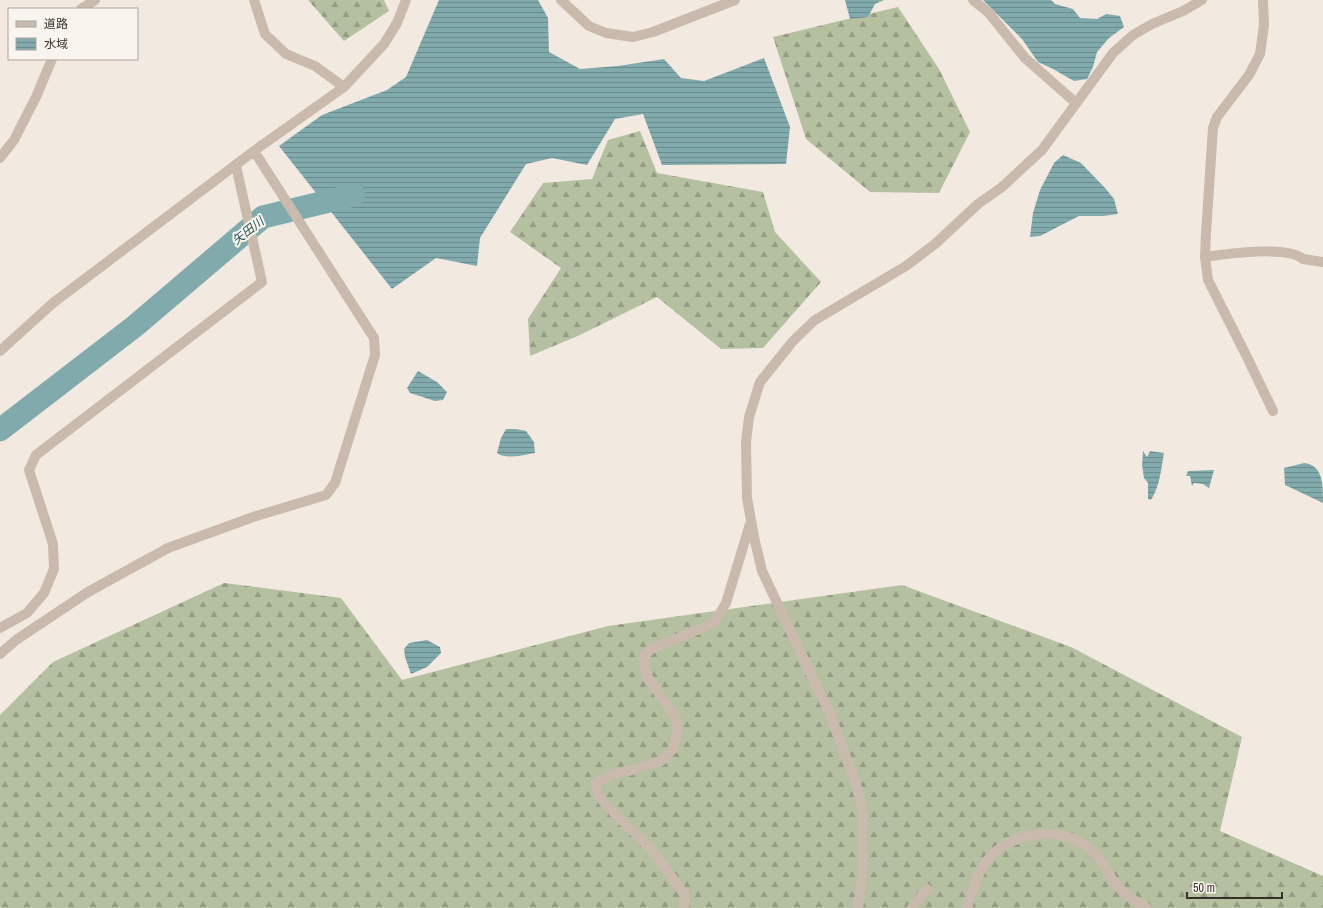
<svg xmlns="http://www.w3.org/2000/svg" width="1323" height="908" font-family="'Archivo Narrow','Noto Sans JP',sans-serif">
<style>
.forest{fill:url(#forest-firs)}
.water{fill:url(#water-rules)}
.lines{fill:none;stroke-linecap:round;stroke-linejoin:round}
.river{stroke:#81aaad;stroke-width:23}
.minor{stroke:#c9baad;stroke-width:10}
.tertiary{stroke:#c9baad;stroke-width:10}
.labels{text-anchor:middle;dominant-baseline:central;stroke-width:4;stroke-linejoin:round;paint-order:stroke}
.water-label{font-size:12px;font-style:italic;fill:#235257;stroke:#f9f4ed}
</style>
<defs>
<pattern id="forest-firs" width="22" height="20" patternUnits="userSpaceOnUse"><rect width="22" height="20" fill="#b5c0a1"/><path d="M5 1l3.5 6h-7zM16 11l3.5 6h-7z" fill="#949c83"/></pattern>
<pattern id="water-rules" width="6" height="5" patternUnits="userSpaceOnUse"><rect width="6" height="5" fill="#81aaad"/><path d="M0 2.5h6" fill="none" stroke="#6b8b8d"/></pattern>
</defs>
<rect width="100%" height="100%" fill="#f2eae0"/>
<path class="forest" d="M308 0H384L389 11 344 41Z
M898 7 939 69 970 132 939 193 870 192 806 139 773 37Z
M640 131 657 173 763 192 775 232 821 282 763 348 721 349 657 297 580 335 530 356 528 319 561 268 510 232 543 183 592 179 608 140Z
M224 583 341 598 402 680 608 626 902 585 1071 647 1242 737 1220 831 1323 876V908H0V715L53 662Z"/>
<path class="water" d="M439 0H538L548 18 549 52 580 69 618 66 664 59 681 78 704 81 764 58 790 127 786 164 662 165 643 114 615 119 587 165 552 158 526 164 480 238 477 266 436 258 392 289 279 146 322 115 387 90 406 77Z
M845 0H884L875 4 868 17 850 19Z
M983 0H1051L1055 4 1073 9 1080 18 1097 19 1106 14 1120 16 1124 27 1109 38 1097 52 1093 67 1087 79 1074 81 1053 69 1038 62 1022 39Z
M1063 155 1081 163 1106 189 1114 199 1118 214 1103 216H1079L1040 236 1030 237 1033 213 1040 190 1054 163Z
M418 371 437 382 447 392 443 400 435 401 410 393 407 388Z
M506 429H516L526 431 534 442 535 453C523 455 507 460 497 453L501 438Z
M1143 451 1147 457 1150 451 1164 453C1161 469 1160 486 1151 500L1148 499V483L1144 478 1142 465Z
M1304 463C1323 465 1323 484 1323 503L1285 485 1284 468Z
M1214 470 1209 488 1203 484 1194 483 1192 486 1190 476H1186L1188 471Z
M427 640 440 647 441 653 427 667 411 674 405 657 404 649 409 643Z"/>
<g class="lines">
<path class="river" d="M0 430 135 326 263 217 354 195"/>
<path class="minor" d="M254 0 265 34 286 54 315 66 344 87
M561 0 589 26 606 33 633 37 653 32 735 0
M973 0 988 12 1025 58 1076 103
M1263 0 1264 25 1260 54 1249 75 1217 117 1213 128 1206 233 1205 257 1208 280 1247 357 1273 411
M81 9 95 0
M0 158 14 140 36 97 52 59
M1205 257C1225 254 1288 245 1303 259L1323 262
M0 351 53 303 254 151 344 87 384 44 397 23 406 0
M0 628 27 613 44 593 54 569 53 544 29 470 36 455 262 282 236 166
M0 654 16 640 88 592 168 548 253 517 326 495 335 483 375 355 374 338 254 151
M684 908 685 895 652 850 606 805 598 794 596 783 612 774 632 770 661 761 673 749 678 730 675 717 647 676 644 664V656L651 649 714 623 726 603 750 524
M858 908 862 880V808L856 784 830 714 762 571 754 537 747 498 746 442 749 417 760 382 793 341 815 320 906 266 935 244 978 204 1002 187 1042 150 1113 53 1133 35 1152 24 1183 11 1202 0
M912 908 927 889"/>
<path class="tertiary" d="M967 908C971 892 980 865 993 854 1021 829 1066 826 1094 852 1102 860 1107 872 1114 882 1123 894 1135 901 1147 908"/>
</g>
<g class="labels">
<g class="water-label">
<text transform="translate(248 231) rotate(-38)">矢田川</text>
</g>
</g>
<rect x="8" y="8" width="130" height="52" fill="#f9f4ed" stroke="#aca59f"/>
<rect x="16" y="21" width="20" height="6" fill="#c9baad" stroke="#aca59f"/>
<text x="44" y="28" font-size="12" fill="#382f2b">道路</text>
<rect x="16" y="38" width="20" height="12" fill="url(#water-rules)" stroke="#aca59f"/>
<text x="44" y="48" font-size="12" fill="#382f2b">水域</text>
<path d="M1187 892v6h95v-6" fill="none" stroke="#382f2b" stroke-width="2"/>
<text x="1193" y="892" font-size="12" fill="#382f2b" stroke="#f9f4ed" stroke-width="3" paint-order="stroke">50 m</text>
</svg>
